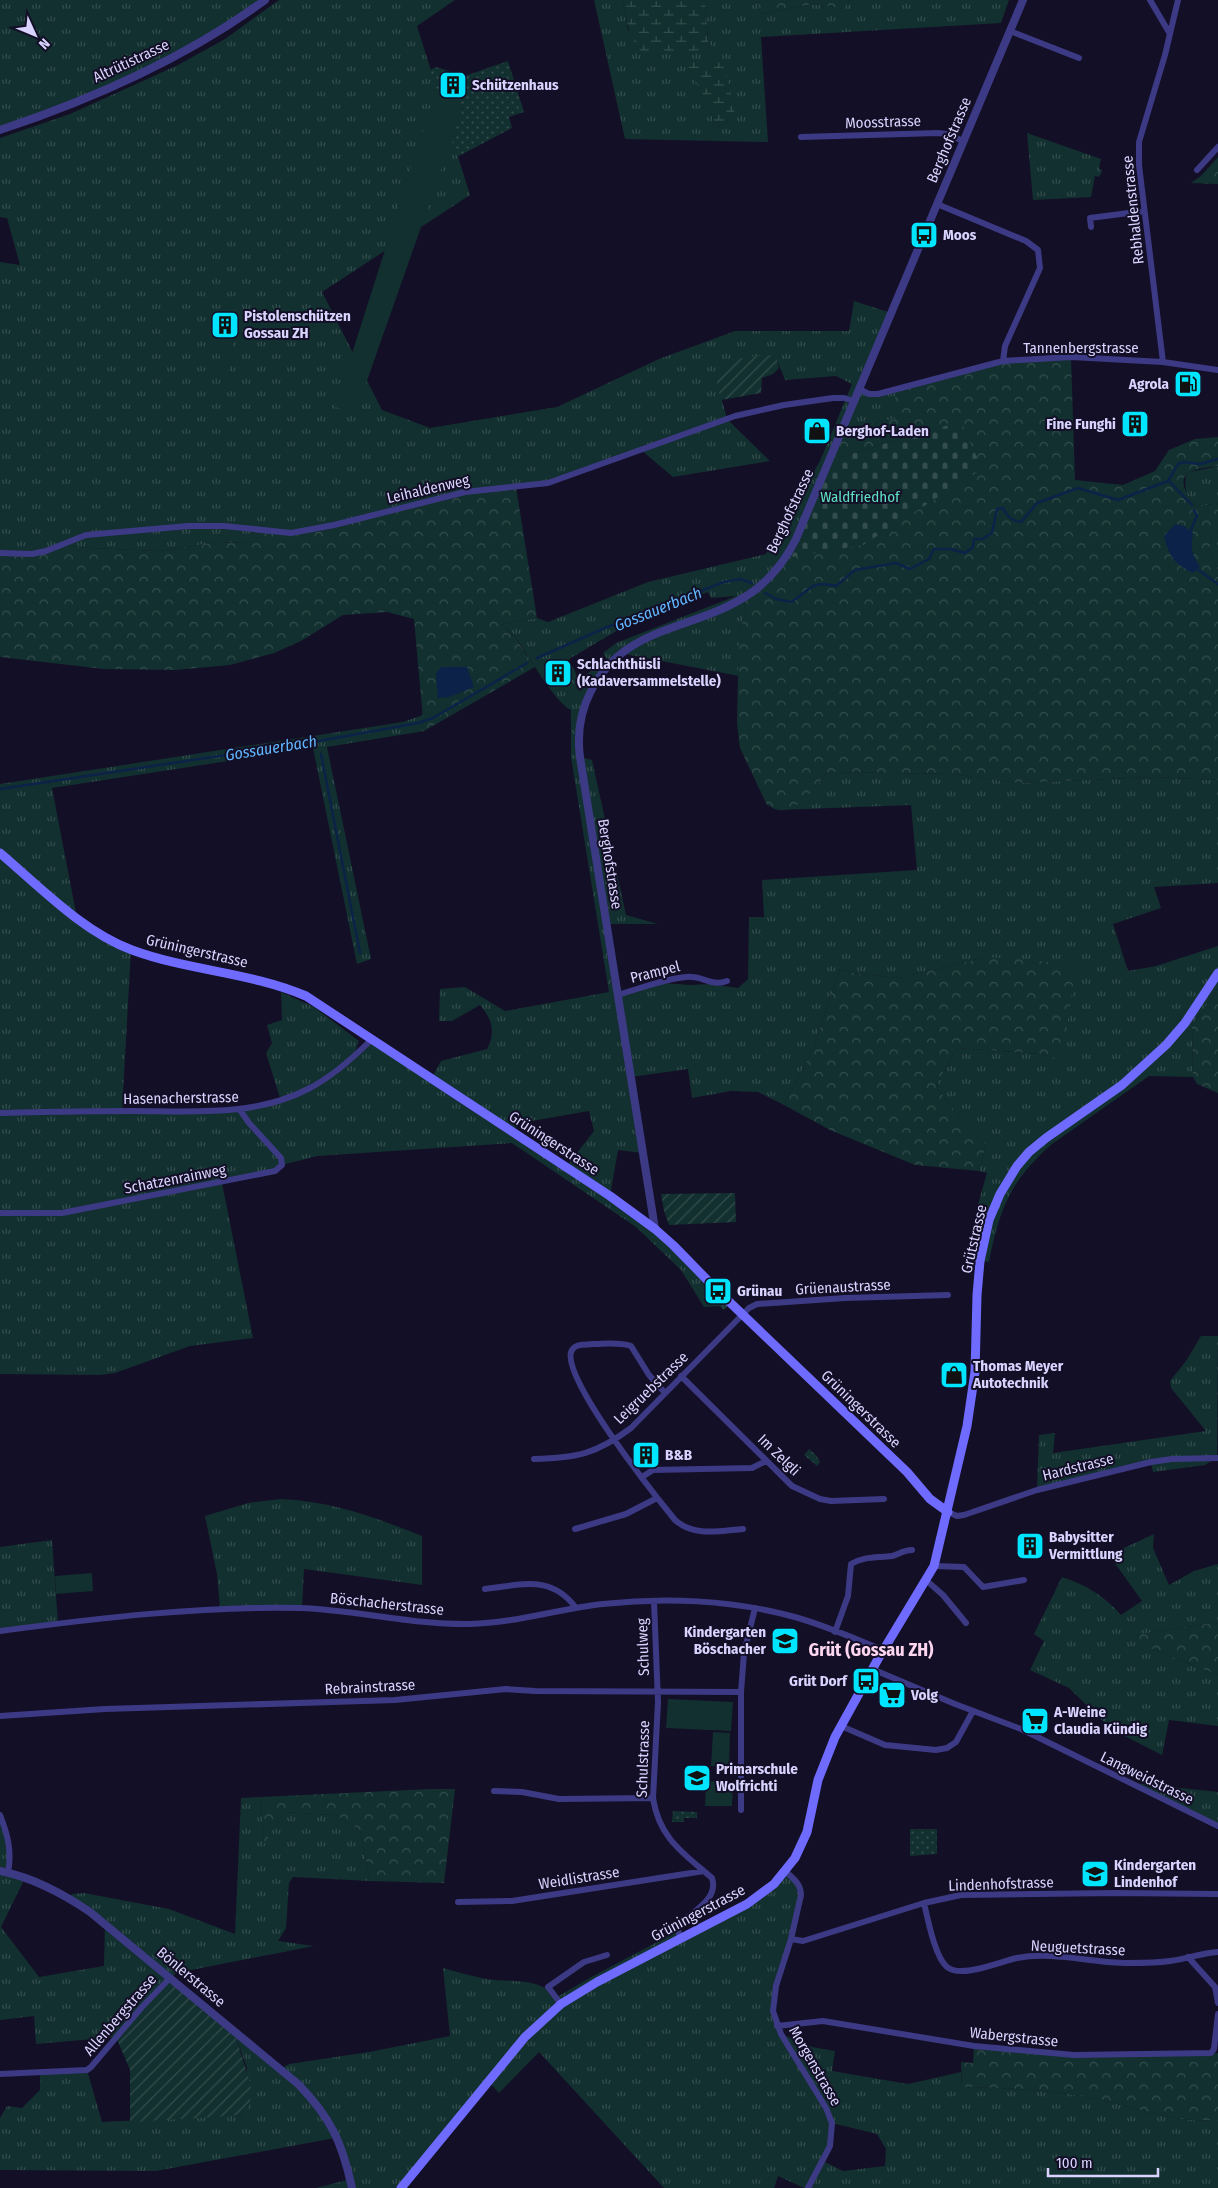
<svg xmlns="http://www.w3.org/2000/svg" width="1218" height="2188" font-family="'Fira Sans Condensed',sans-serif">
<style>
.grass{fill:url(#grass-tufts);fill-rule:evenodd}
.forest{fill:url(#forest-crowns)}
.wetland{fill:url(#wetland-marsh)}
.cemetery{fill:url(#cemetery-stones)}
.park{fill:url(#park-dots)}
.garden{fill:url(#garden-furrows)}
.pitch{fill:#12302f}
.water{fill:#0c2248}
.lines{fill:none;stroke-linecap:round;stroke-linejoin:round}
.stream{stroke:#0c2248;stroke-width:2.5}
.minor{stroke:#3d3a85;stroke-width:6}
.tertiary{stroke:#3d3a85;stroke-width:8}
.secondary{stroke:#6f6bff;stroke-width:9}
.labels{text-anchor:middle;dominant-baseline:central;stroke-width:4;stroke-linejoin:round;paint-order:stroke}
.street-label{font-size:15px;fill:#d9d4ff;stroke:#130f26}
.poi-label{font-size:15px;font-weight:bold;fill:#d9d4ff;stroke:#130f26;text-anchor:start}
.park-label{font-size:15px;fill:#5fe0c0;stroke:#130f26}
.water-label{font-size:16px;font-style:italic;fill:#62b6ff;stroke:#130f26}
.quarter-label{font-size:18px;font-weight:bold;fill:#ffd6f0;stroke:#130f26}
</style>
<defs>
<pattern id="grass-tufts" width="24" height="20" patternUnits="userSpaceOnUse" patternTransform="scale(1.25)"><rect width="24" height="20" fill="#12302f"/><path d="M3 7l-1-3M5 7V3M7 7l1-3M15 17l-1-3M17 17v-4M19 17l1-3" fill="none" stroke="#344d4e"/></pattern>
<pattern id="forest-crowns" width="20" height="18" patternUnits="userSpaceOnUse" patternTransform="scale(1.25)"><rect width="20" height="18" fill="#12302f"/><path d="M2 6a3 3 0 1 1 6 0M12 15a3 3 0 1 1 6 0" fill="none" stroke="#344d4e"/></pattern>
<pattern id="wetland-marsh" width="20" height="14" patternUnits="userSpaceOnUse" patternTransform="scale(1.25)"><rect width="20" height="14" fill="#12302f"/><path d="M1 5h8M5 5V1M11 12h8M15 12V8" fill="none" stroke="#344d4e"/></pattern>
<pattern id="cemetery-stones" width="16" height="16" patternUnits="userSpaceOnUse" patternTransform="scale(1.25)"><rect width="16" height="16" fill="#12302f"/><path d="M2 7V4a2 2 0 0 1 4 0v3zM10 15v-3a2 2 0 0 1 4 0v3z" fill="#344d4e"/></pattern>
<pattern id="park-dots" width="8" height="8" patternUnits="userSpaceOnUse" patternTransform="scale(1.25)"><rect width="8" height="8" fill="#12302f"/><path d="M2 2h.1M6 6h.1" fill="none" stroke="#344d4e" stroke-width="1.8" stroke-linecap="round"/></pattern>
<pattern id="garden-furrows" width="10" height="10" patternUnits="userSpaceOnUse" patternTransform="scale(1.25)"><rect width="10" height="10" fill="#12302f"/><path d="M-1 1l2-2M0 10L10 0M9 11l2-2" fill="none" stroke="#344d4e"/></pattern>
</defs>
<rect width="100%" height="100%" fill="#130f26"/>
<path class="grass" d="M0 0H265L231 25 111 86 0 130Z
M279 0H455L417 26 470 195 322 292 382 410 430 428 557 407 659 359 735 331H849L854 301 891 313 859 389 869 394 895 390V419L842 429 786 558 743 598 746 614 739 630V676L620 653 585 704 580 757 592 760 626 915 658 924H606L617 995 661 983 691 985 711 984 738 988 748 979 749 917H764L762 880 917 870 911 805 778 810C804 804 812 791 828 772L952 774 1018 783 1152 777 1218 780V883L1154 887 1161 908 1113 924 1128 971 1156 966 1218 946V989L1192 1027 1193 1077 1149 1076 1052 1144C1010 1181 1000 1208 989 1262L980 1261 989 1220 975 1215 987 1173 979 1171 986 1145 959 1117 936 1086 956 1048 1043 1054 1062 1060 986 957 899 978 854 973 840 969 813 1049 784 1105 758 1092 731 1091 692 1098 688 1069 631 1077 643 1153 618 1150 610 1196 655 1229 730 1303 724 1310 719 1306 704 1307 681 1270 636 1227 512 1143 317 1156 282 1165 275 1171 222 1183 253 1338 190 1346 115 1373 100 1375 0 1374V784L403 722 423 715 424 731 327 747 371 959 357 964 313 748 52 788 77 918 131 950 122 1111H217L281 1101 266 1053 272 1043 267 1025 282 1020 281 992 314 1007 359 1041 354 1055 371 1040 431 1079 441 1061 487 1049C496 1032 492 1019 480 1005L452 1021H439L440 989 465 987 505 1011 609 992 571 757V710C553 701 529 655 516 638 512 633 507 629 502 624L537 618 548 622 648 582 766 554 820 461 852 384 836 376 785 380 775 355 715 375 727 419 770 461 673 477 641 450 562 479 253 543 217 542 160 551 89 548 61 545 46 551 0 553V262L20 265 7 218 0 217V138L70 114 178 65 225 39ZM708 592 711 598 736 596 616 643 603 653 607 659 579 680 569 659 620 629ZM589 1111 594 1131 566 1167 513 1131 520 1123Z
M594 0H622L628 30 657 48 714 49 708 42 705 0H758L760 14 813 4 843 9 850 0H1009L1001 23 761 37 768 142 625 139ZM711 109 728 122 714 129Z
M1027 133 1101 159 1099 168 1102 171 1099 177 1095 176 1091 197 1033 200Z
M1218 466V503L1197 507C1186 496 1184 490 1186 475L1190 472Z
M1218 531V570L1209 551 1212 535Z
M1201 1336H1218L1217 1457 1205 1465 1153 1472 1151 1463 1037 1490 1039 1435 1055 1433 1053 1453 1206 1431 1171 1388 1170 1381 1186 1361Z
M280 1499C332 1501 374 1517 422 1536V1585L304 1569 302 1608H220L217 1574 205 1516 248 1503Z
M1154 1534 1153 1548 1169 1585 1194 1571 1218 1564V1622L1136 1635 1155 1650 1218 1675V1726L1169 1720 1162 1755 1111 1729 1069 1688 1030 1670 1044 1641 1034 1634 1062 1577C1087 1585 1104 1596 1121 1615L1142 1601 1109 1555Z
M52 1540 58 1623 0 1631V1547Z
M1125 1782 1218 1792V1826Z
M261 1797 263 1845 283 1812 336 1815 360 1830 370 1881 293 1877 289 1883 286 1928 278 1941 314 1946 176 1973 116 2037 36 2044 34 2016 0 2020V1815L9 1840 8 1873 25 1878 1 1927 39 1977 104 1966 105 1924 69 1898 72 1894 84 1893 169 1909 235 1934 241 1798Z
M785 1871 801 1889 776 1986 773 2011 781 2034 812 2047 835 2051 832 2071 908 2084 961 2072 962 2087C1009 2088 1056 2090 1102 2100 1144 2110 1174 2123 1218 2120V2188H804L778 2176 774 2188H664L539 2052 499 2093 488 2081 401 2188H352L335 2138 156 2171 0 2170V2118L7 2106 22 2108 40 2090V2072L87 2070 102 2122 247 2115V2068L234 2031 280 2069 289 2064 369 2052 450 2036 443 1968C457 1972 472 1976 486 1979 512 1983 536 1976 557 1997L595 1975 678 1931 680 1939 747 1904ZM832 2123 877 2134 886 2149 885 2166 843 2171 823 2161 830 2146Z
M347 2180 348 2188H316Z"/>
<path class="forest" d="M758 0H850L843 9 813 4 759 14Z
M1218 157V184L1191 183 1202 175Z
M1071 357 1075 480 1123 485 1155 471 1169 450 1195 439 1218 437V466C1210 467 1198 468 1190 472 1175 480 1190 500 1197 507L1218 503V531L1212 535 1209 551 1218 570V780L1152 777 1018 783 952 774 828 772C816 785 800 813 778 810 775 810 770 806 767 805L740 748 737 723 739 630 746 614 743 598 912 435 829 461 842 429 895 419V390L1003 361Z
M516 487 537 618 502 624 515 637 535 667 424 731 414 619 387 612 343 615 301 641 274 653 230 665 176 670 104 669 0 657V553L32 554 61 545 89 548 160 551 217 542 252 543 257 531 291 533 440 498Z
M986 957 1022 959 1076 965 1062 1061 1043 1054 956 1048 936 1086 959 1117 986 1145 979 1171 915 1165 830 1130 784 1105 813 1049 840 969 854 973 899 978Z
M1218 989V1093L1197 1084 1193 1077 1192 1027Z
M1218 1622V1675L1155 1650 1145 1645 1135 1635Z
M430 1789H455L444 1883 370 1881 360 1830 336 1815 283 1812 263 1846 261 1797Z
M974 2046 1074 2055 1218 2053V2120C1174 2123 1144 2110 1102 2100 1056 2090 1009 2088 962 2087L961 2062 973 2063Z"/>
<path class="wetland" d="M622 0H705L708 42 714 49 671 53 657 48 650 58C630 47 626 20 622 0Z
M723 61 735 110 728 122 714 129 711 109 685 62Z"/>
<path class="cemetery" d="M961 422 982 469 863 545 786 558 829 461 912 435Z"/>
<path class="park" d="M508 61 524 112 509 117 512 128 457 157 430 70 436 67 465 76Z
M809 1449 816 1455 820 1462 817 1466 804 1455Z
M673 1811 697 1812V1818H684V1822H672Z
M910 1829H937V1854L910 1856Z"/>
<path class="garden" d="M776 355 779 368 773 374 762 378 761 393 721 400 715 375C734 355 750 356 776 355Z
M735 1193 736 1222 669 1225 664 1211 661 1194Z
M169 1979 234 2031 250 2082 251 2096 247 2115 130 2122V2070L116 2037Z"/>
<path class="pitch" d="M436 89 455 94 453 102 464 105 356 412 335 407Z
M227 330 232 331 234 357 228 358 230 384 223 385 218 331Z
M92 1573 93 1591 56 1594 55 1576Z
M668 1699 733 1702 731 1731 666 1728Z
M713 1732 730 1733 729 1767 711 1766Z
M706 1781 733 1782 732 1806H705Z"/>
<path class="water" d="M1175 524 1184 526 1193 533C1191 547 1191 555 1200 566L1193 573C1174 563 1169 557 1164 536Z
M441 667H467L474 687 449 697 438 698 436 674Z"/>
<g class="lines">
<path class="stream" d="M1169 481 1192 505
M1190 532 1197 516 1194 510
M1197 569 1218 584
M765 593 776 599 791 602C810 591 809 580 836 586L855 570 896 563 910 569 929 559 934 549H950L965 553 973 547 974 539H983L992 533 997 509 1003 508C1007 516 1011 521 1021 522L1037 503 1078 488 1118 500 1168 481 1178 464 1184 462 1200 464 1218 459
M537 658 605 628 724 582 740 579 752 583
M321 754 360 953
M0 789 319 741 418 723 433 718 527 663"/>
<path class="minor" d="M1150 0 1170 34
M1010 31 1079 58
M801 137 938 133 947 134 963 141
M1197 170 1218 147
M937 204 1026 241 1038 250 1040 268 1005 346 1003 361
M1091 227 1090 218 1144 211
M1163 362 1139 165V142L1165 55 1178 0
M859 389 869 394H878L1003 361 1071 357 1163 362 1218 370
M0 553 32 554 46 551 86 535 188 526H224L291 533 334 525 465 492 548 483 735 416 784 405 833 398H844L854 401
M617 995C639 989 663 979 686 977 702 975 711 987 727 981
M0 1113C44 1112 89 1111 133 1111 192 1111 254 1117 308 1089 332 1077 352 1059 371 1040
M0 1213H62L275 1171 282 1165 281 1158 249 1123 240 1110
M681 1376 792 1486 820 1499 831 1501 884 1499
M665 1393 649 1375 631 1346C619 1342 605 1344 593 1344 586 1345 576 1343 572 1350 557 1373 657 1498 675 1520 694 1537 719 1531 743 1529
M534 1459C577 1458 596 1454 631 1428L749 1308 757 1304 845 1298 948 1295
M642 1477 653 1470 752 1468 766 1461
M948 1512 957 1516 964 1515 1037 1490 1151 1462 1172 1459 1218 1458
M575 1529 626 1514 657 1498
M934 1566 964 1567 983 1587 1024 1580
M927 1581 943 1595 966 1623
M485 1589C522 1585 551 1574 576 1608
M654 1601 658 1702 653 1798C659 1838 683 1853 712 1878 719 1899 693 1911 680 1924L678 1929 680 1939
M0 1631C99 1618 200 1606 300 1608 357 1610 413 1625 470 1624 515 1623 558 1609 603 1604 664 1597 731 1600 791 1616 822 1624 853 1638 883 1650
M835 1632 848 1596 851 1564C864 1556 877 1558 892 1556 899 1554 904 1550 912 1550
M872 1669 955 1704 1021 1729 1218 1826
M0 1716 105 1709 395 1700 506 1689 535 1691 741 1692
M841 1726 885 1745 936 1750 947 1748 956 1742 973 1711
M494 1791 522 1792 559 1799 653 1798
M741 1810V1692L744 1653 755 1608
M0 1815C8 1835 12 1852 8 1873
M785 1871C793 1878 801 1884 801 1895L791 1939 776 1986 773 2011 781 2034 826 2108 832 2123 830 2146 808 2188
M458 1902 512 1901 704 1871
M924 1903C928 1920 935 1957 947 1967 961 1979 1001 1961 1017 1958 1053 1951 1092 1963 1128 1963 1141 1963 1156 1963 1170 1961 1186 1959 1201 1953 1218 1952
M791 1939 803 1941 924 1903 961 1895 1115 1893 1218 1894
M1188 1957 1215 1987 1218 2003
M561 2004 548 1987 584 1962 607 1955
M777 2026 823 2021 974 2046 1074 2055 1211 2053 1214 2049 1218 2014
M0 2074 87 2070 91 2067 142 2007 169 1979"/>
<path class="tertiary" d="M0 130C93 99 186 58 265 0
M655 1229 580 757C577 734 580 712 591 691 624 626 689 631 743 598 767 584 784 563 796 539L1023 0
M0 1871C34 1878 62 1893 90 1912L298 2084C331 2118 342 2142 352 2188"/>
<path class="secondary" d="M0 853C40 887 83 932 132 950 189 971 250 972 306 996L610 1196 655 1229 673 1245 718 1291 907 1472 930 1499 948 1512
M401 2188 525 2037 561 2004 597 1982 747 1904 774 1884 795 1858 807 1832 818 1780 835 1737 878 1659 934 1566 967 1426 975 1372 977 1295 980 1261 989 1220 1000 1194 1017 1166 1029 1152 1046 1138 1122 1085 1166 1045 1185 1023 1218 973"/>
</g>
<defs>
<symbol id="building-square" viewBox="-11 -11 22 22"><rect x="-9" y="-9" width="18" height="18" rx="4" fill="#00e5ff" stroke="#130f26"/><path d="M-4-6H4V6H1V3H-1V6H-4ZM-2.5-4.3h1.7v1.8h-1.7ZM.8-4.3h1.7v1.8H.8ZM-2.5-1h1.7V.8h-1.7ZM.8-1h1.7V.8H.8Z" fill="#111"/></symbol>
<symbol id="bus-square" viewBox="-11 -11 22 22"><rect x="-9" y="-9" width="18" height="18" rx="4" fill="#00e5ff" stroke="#130f26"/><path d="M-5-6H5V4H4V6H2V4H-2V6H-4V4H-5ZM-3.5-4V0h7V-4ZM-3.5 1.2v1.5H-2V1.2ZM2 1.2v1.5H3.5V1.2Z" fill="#111"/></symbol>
<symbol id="fuel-square" viewBox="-11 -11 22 22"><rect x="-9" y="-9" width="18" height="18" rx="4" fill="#00e5ff" stroke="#130f26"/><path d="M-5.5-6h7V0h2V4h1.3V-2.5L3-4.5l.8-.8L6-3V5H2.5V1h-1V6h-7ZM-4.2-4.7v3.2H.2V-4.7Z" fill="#111"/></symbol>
<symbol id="shop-square" viewBox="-11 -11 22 22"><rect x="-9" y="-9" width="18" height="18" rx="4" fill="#00e5ff" stroke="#130f26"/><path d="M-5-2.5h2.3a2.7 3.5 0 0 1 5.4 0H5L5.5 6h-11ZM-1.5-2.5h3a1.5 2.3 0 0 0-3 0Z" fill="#111"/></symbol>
<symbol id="school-square" viewBox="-11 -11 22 22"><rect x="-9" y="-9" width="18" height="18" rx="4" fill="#00e5ff" stroke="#130f26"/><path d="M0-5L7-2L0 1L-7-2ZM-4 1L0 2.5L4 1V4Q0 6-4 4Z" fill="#111"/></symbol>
<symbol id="supermarket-square" viewBox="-11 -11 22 22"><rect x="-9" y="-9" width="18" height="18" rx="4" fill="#00e5ff" stroke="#130f26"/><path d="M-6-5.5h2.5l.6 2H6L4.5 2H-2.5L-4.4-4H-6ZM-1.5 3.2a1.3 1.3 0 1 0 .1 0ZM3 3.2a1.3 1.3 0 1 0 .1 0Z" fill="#111"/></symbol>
</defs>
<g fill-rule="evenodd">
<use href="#building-square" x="437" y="69" width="32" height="32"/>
<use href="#bus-square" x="908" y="219" width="32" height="32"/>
<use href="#building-square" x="209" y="309" width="32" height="32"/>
<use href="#fuel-square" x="1172" y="368" width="32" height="32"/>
<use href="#building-square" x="1119" y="408" width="32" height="32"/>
<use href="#shop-square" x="801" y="415" width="32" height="32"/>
<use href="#building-square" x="542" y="657" width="32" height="32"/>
<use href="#bus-square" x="702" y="1275" width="32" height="32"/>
<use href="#shop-square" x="938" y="1359" width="32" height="32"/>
<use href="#building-square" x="630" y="1439" width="32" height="32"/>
<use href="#building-square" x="1014" y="1530" width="32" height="32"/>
<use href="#school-square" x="769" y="1625" width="32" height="32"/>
<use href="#bus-square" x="850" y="1665" width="32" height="32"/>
<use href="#supermarket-square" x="876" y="1679" width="32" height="32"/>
<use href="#supermarket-square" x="1019" y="1705" width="32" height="32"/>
<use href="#school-square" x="681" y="1762" width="32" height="32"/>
<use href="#school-square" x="1079" y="1858" width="32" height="32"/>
</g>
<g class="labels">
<g class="street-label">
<text transform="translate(131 61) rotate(-25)">Altrütistrasse</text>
<text transform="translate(883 122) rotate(-2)">Moosstrasse</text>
<text transform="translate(949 140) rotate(-67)">Berghofstrasse</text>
<text transform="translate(1133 210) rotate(-96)">Rebhaldenstrasse</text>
<text x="1081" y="348">Tannenbergstrasse</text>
<text transform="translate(428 489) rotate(-13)">Leihaldenweg</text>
<text transform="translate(790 511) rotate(-65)">Berghofstrasse</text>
<text transform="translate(610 864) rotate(81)">Berghofstrasse</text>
<text transform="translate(197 951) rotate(13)">Grüningerstrasse</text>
<text transform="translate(655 972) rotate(-14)">Prampel</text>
<text transform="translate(181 1098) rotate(-1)">Hasenacherstrasse</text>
<text transform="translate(554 1143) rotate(33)">Grüningerstrasse</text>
<text transform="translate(175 1179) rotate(-11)">Schatzenrainweg</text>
<text transform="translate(974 1239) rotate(-77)">Grütstrasse</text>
<text transform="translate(843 1287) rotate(-3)">Grüenaustrasse</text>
<text transform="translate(651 1388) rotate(-44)">Leigruebstrasse</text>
<text transform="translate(861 1409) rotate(44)">Grüningerstrasse</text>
<text transform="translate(779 1455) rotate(44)">Im Zelgli</text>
<text transform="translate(1078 1467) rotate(-14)">Hardstrasse</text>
<text transform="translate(387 1604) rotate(6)">Böschacherstrasse</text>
<text transform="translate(643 1647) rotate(-92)">Schulweg</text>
<text transform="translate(370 1687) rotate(-3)">Rebrainstrasse</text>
<text transform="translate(643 1759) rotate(-88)">Schulstrasse</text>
<text transform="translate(1147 1778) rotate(26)">Langweidstrasse</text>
<text transform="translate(579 1878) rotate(-9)">Weidlistrasse</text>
<text transform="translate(1001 1884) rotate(-2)">Lindenhofstrasse</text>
<text transform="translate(698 1913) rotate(-28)">Grüningerstrasse</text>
<text transform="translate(1078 1948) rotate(3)">Neuguetstrasse</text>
<text transform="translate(191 1977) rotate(40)">Bönlerstrasse</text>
<text transform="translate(120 2015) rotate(-49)">Allenbergstrasse</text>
<text transform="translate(1014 2037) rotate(6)">Wabergstrasse</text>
<text transform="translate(815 2066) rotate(60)">Morgenstrasse</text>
</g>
<g class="poi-label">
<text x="472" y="85">Schützenhaus</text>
<text x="943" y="235">Moos</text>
<text x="244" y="316">Pistolenschützen<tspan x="244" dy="17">Gossau ZH</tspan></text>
<text x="1169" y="384" text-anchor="end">Agrola</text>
<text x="1116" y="424" text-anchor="end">Fine Funghi</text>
<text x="836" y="431">Berghof-Laden</text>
<text x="577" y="664">Schlachthüsli<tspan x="577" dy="17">(Kadaversammelstelle)</tspan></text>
<text x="737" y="1291">Grünau</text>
<text x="973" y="1366">Thomas Meyer<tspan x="973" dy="17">Autotechnik</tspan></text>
<text x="665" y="1455">B&amp;B</text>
<text x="1049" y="1537">Babysitter<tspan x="1049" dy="17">Vermittlung</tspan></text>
<text x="766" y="1632" text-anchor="end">Kindergarten<tspan x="766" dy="17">Böschacher</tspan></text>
<text x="847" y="1681" text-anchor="end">Grüt Dorf</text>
<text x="911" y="1695">Volg</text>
<text x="1054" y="1712">A-Weine<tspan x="1054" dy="17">Claudia Kündig</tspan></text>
<text x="716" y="1769">Primarschule<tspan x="716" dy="17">Wolfrichti</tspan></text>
<text x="1114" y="1865">Kindergarten<tspan x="1114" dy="17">Lindenhof</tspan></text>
</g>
<g class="park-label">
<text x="860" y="497">Waldfriedhof</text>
</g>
<g class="water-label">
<text transform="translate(658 609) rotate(-22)">Gossauerbach</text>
<text transform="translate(271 748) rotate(-9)">Gossauerbach</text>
</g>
<g class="quarter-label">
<text x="871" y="1650">Grüt (Gossau ZH)</text>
</g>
</g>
<g transform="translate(35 35) rotate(134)" stroke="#130f26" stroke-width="4" paint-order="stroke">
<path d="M0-4L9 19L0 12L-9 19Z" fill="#d9d4ff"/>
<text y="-8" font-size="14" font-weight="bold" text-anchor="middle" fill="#d9d4ff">N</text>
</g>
<path d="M1048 2168v8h110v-8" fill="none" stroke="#d9d4ff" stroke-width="2.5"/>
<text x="1056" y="2168" font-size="15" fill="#d9d4ff" stroke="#130f26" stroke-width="4" paint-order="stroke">100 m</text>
</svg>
